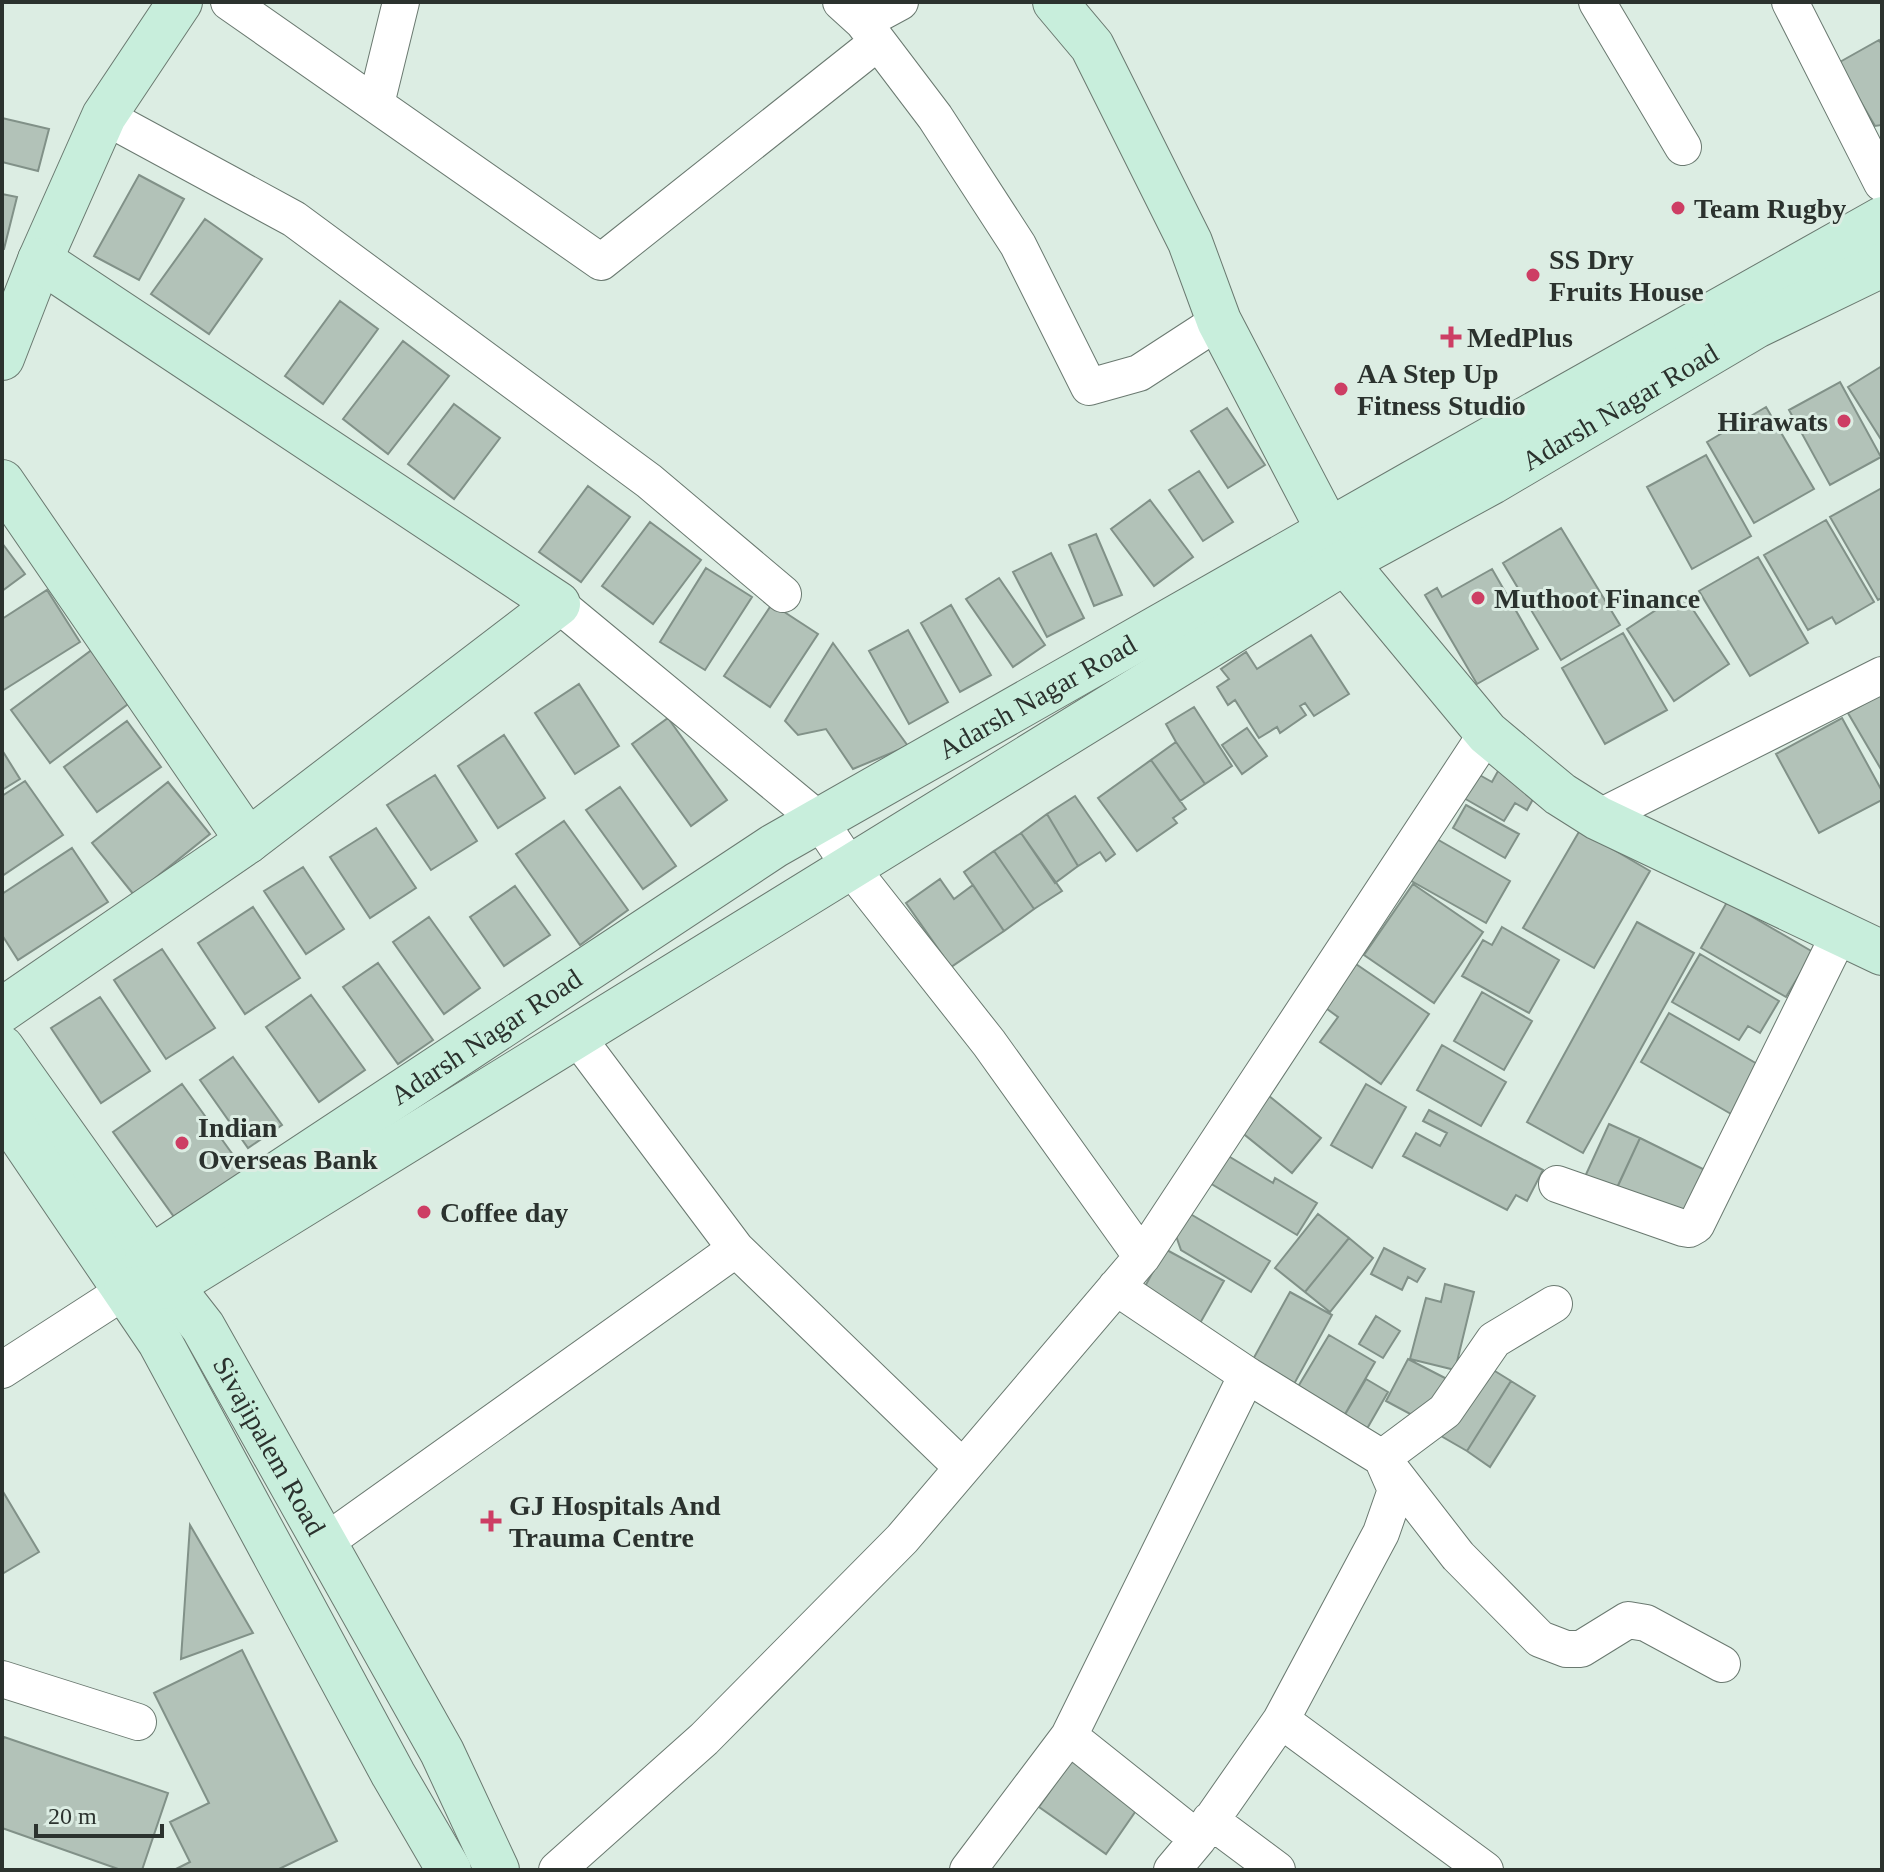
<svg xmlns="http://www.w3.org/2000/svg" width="1884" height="1872" font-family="Georgia,serif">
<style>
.building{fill:#b2c2b8;stroke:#819188;stroke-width:2}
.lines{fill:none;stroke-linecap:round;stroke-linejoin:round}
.street-casing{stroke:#6a7970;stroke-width:38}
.secondary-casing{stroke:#6a7970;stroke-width:46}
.street{stroke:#fff;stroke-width:36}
.secondary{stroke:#c8eedc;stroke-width:44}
.poi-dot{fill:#cd3e64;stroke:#dcede3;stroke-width:3}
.labels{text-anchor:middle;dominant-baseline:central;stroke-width:6;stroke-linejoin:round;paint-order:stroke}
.poi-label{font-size:28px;font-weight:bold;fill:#2b322e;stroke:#dcede3;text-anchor:start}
.street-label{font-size:28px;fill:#2b322e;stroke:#dcede3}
</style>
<rect width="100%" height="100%" fill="#dcede3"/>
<path class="building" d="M1879 40 1882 45V125L1875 126 1838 63Z
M2 118 49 129 38 171 2 162Z
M139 175 184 199 139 280 94 256Z
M2 194 17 197 4 249H2Z
M205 219 262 259 209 334 151 294Z
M340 301 378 329 323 404 285 376Z
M403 341 449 376 388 454 343 419Z
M1882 366V441L1848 387Z
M1840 382 1881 457 1830 485 1789 410Z
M454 404 500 438 454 499 408 464Z
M1766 407 1814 489 1754 523 1707 442Z
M1227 408 1265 465 1228 488 1191 431Z
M1706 455 1751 536 1692 569 1647 487Z
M1199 471 1233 522 1203 541 1169 490Z
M588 486 630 517 581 582 539 552Z
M1882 488V598L1878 600 1830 517Z
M1150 500 1193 557 1154 586 1111 529Z
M1826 520 1874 602 1836 624 1832 617 1808 630 1764 555Z
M650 522 701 560 653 624 602 586Z
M1561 528 1620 625 1561 660 1503 563Z
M1096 534 1122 595 1094 606 1069 545Z
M2 543 25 574 2 591Z
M1051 553 1084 618 1047 637 1013 572Z
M1758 557 1808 643 1750 676 1699 591Z
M706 568 752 597 705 670 660 642Z
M1492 569 1538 649 1477 684 1425 595 1437 588 1442 597Z
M999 578 1045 645 1013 667 966 599Z
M47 590 80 642 2 691V619Z
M1682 593 1729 664 1674 701 1627 629Z
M772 604 818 634 770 707 724 676Z
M951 605 991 675 960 692 921 623Z
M908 630 948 702 909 724 869 651Z
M1623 633 1667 710 1605 744 1562 668Z
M1311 635 1349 694 1314 716 1305 703 1300 706 1306 715 1280 733 1277 727 1259 738 1235 700 1228 705 1217 687 1229 679 1221 669 1246 652 1257 669Z
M833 643 908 746 853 769 826 729 798 735 785 721Z
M93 649 132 701 50 763 11 710Z
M579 684 619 746 575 774 535 713Z
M1882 694V771L1848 713Z
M1194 707 1232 766 1205 784 1176 742 1166 724Z
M668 718 727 800 691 826 632 744Z
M1842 718 1882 791V800L1819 833 1776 754Z
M127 721 161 767 97 812 64 767Z
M1247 728 1267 756 1242 774 1222 745Z
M504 735 545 798 498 828 458 766Z
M1176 742 1205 784 1180 801 1151 760Z
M2 750 20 779 2 790Z
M1151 760 1186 809 1173 818 1177 823 1137 851 1098 798Z
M1503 762 1542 783 1527 810 1515 803 1504 821 1462 797 1476 773 1492 782Z
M435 775 477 841 431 870 387 805Z
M25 781 63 835 2 876V796Z
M168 782 210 834 134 895 92 843Z
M620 787 676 866 643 889 586 810Z
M1075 796 1115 854 1106 861 1100 852 1078 866 1047 814Z
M1466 805 1519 834 1505 858 1453 828Z
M1047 814 1078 866 1055 883 1021 833Z
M564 821 628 910 580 945 516 854Z
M376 828 416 888 370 918 330 857Z
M1580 830 1650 871 1594 968 1523 928Z
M1021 833 1062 891 1034 909 994 851Z
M1435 838 1510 881 1486 923 1406 878Z
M72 848 108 902 18 960 2 935V894Z
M994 851 1034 909 1004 931 964 872Z
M303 867 344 929 306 954 264 891Z
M940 879 954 899 973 885 1004 931 951 967 906 903Z
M1413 884 1483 932 1434 1003 1364 955Z
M515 886 550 935 504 966 470 917Z
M1727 902 1813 952 1786 997 1701 948Z
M253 907 300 978 245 1014 198 943Z
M429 917 480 988 444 1014 393 942Z
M1637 922 1694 953 1583 1153 1527 1122Z
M1502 927 1559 960 1529 1013 1462 976 1483 940 1492 945Z
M162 949 215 1028 166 1059 114 980Z
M1700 954 1779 1001 1760 1033 1748 1026 1739 1040 1672 1002Z
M1353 962 1429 1014 1381 1084 1320 1042 1338 1017 1323 1006Z
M378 963 433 1040 398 1064 343 987Z
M1482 992 1532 1021 1504 1070 1454 1041Z
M311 995 365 1070 319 1102 266 1027Z
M100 997 150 1071 101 1103 51 1028Z
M1669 1013 1766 1069 1738 1118 1641 1062Z
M1442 1045 1506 1082 1481 1126 1417 1090Z
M233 1057 282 1125 248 1148 200 1080Z
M182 1084 246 1173 177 1221 113 1132Z
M1366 1084 1406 1107 1372 1168 1331 1145Z
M1269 1096 1321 1138 1292 1173 1240 1131Z
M1429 1110 1543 1170 1527 1201 1516 1195 1507 1210 1403 1156 1416 1133 1440 1146 1447 1133 1423 1121Z
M1609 1124 1640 1138 1614 1194 1583 1181Z
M1640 1138 1709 1172 1686 1220 1617 1188Z
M1215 1148 1273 1183 1275 1178 1317 1203 1297 1235 1198 1176Z
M1187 1212 1270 1261 1251 1292 1181 1250 1175 1233Z
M1318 1214 1349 1238 1305 1292 1275 1268Z
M1349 1238 1373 1258 1330 1312 1305 1292Z
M1384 1248 1425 1269 1417 1282 1408 1277 1402 1290 1371 1274Z
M1165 1249 1224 1281 1199 1325 1141 1294Z
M1445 1284 1474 1292 1455 1370 1410 1359 1426 1298 1441 1302Z
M1290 1292 1332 1315 1288 1395 1246 1372Z
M1376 1316 1400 1331 1383 1358 1359 1344Z
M1329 1335 1375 1362 1337 1428 1290 1400Z
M1408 1359 1447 1379 1425 1422 1386 1401Z
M1490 1368 1511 1381 1467 1451 1441 1436Z
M1366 1379 1388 1392 1360 1441 1337 1428Z
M1511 1381 1535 1396 1490 1467 1467 1451Z
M2 1490 39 1552 2 1574Z
M190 1525 253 1633 181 1659Z
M242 1650 337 1841 277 1870H174L190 1862 170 1822 209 1803 154 1693Z
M4 1737 168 1793 142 1870H121L2 1828V1743Z
M1075 1755 1142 1802 1106 1854 1039 1807Z"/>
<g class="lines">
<defs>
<path id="street" d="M229 2 601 262 878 42
M841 2 863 22 935 117 1018 245 1089 387 1139 373 1219 321
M1597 2 1683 147
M1790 2 1882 183
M863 22 900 2
M376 104 401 2
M104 116 294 219 649 481 783 594
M558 604 819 820 851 868 989 1043 1142 1257
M1598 818 1882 675
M577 1037 736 1249 962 1467
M1557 1184 1683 1228 1689 1229 1696 1225 1840 933
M1116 1287 1247 1375 1382 1458 1396 1490 1381 1533 1281 1720 1198 1839 1172 1870
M1554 1304 1494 1340 1445 1411 1382 1458 1458 1556 1540 1639 1566 1649H1581L1628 1620 1646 1623 1722 1664
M2 1370 126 1290
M324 1543 736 1249
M2 1679 138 1722
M1281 1720 1485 1870
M1069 1736 1247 1375
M1210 1820 1277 1870
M557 1870 704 1739 902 1539 1142 1257 1487 733
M968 1870 1069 1736 1198 1839"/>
<g id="secondary">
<path d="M1055 2 1092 46 1190 242 1219 321 1345 562 1487 733 1560 794 1598 818 1882 953"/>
<path d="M2 358 40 260 104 116 180 2"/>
<path d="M2 482 248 841"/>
<path d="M2 1010 248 841 558 604 40 260"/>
<path id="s1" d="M2 1048 171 1286 203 1327 442 1752 497 1870"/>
<path d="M2 1109 160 1342 393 1774 449 1870"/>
<path id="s2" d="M126 1290 152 1257 774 846 1414 482 1882 219"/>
<path id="s3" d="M126 1290 171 1286 1345 562 1492 482 1756 326 1882 265"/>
</g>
</defs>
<use href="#street" class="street-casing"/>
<use href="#secondary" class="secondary-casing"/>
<use href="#street" class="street"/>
<use href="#secondary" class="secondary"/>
</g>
<g class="poi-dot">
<circle cx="1678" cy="208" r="8"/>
<circle cx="1533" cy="275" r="8"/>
<path d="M1447 325h8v8h8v8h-8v8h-8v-8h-8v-8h8z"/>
<circle cx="1341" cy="389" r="8"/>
<circle cx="1844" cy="421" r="8"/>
<circle cx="1478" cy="598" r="8"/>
<circle cx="182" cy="1143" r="8"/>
<circle cx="424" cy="1212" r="8"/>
<path d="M487 1509h8v8h8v8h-8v8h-8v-8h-8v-8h8z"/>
</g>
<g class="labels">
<g class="poi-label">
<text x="1694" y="208">Team Rugby</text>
<text x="1549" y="259">SS Dry<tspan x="1549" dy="32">Fruits House</tspan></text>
<text x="1467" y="337">MedPlus</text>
<text x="1357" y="373">AA Step Up<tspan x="1357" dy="32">Fitness Studio</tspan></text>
<text x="1828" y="421" text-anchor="end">Hirawats</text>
<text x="1494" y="598">Muthoot Finance</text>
<text x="198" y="1127">Indian<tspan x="198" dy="32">Overseas Bank</tspan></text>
<text x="440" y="1212">Coffee day</text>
<text x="509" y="1505">GJ Hospitals And<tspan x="509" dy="32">Trauma Centre</tspan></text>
</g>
<g class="street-label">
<text stroke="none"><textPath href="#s3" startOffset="1740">Adarsh Nagar Road</textPath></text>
<text stroke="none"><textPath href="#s2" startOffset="1090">Adarsh Nagar Road</textPath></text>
<text stroke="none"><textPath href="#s2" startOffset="442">Adarsh Nagar Road</textPath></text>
<text stroke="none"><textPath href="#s1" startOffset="480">Sivajipalem Road</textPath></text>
</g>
</g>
<rect width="1884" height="1872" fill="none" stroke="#2b322e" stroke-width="8"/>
<path d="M36 1824v12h126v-12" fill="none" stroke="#2b322e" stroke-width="4"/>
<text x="48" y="1824" font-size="24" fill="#2b322e" stroke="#dcede3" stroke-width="6" paint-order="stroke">20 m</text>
</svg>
